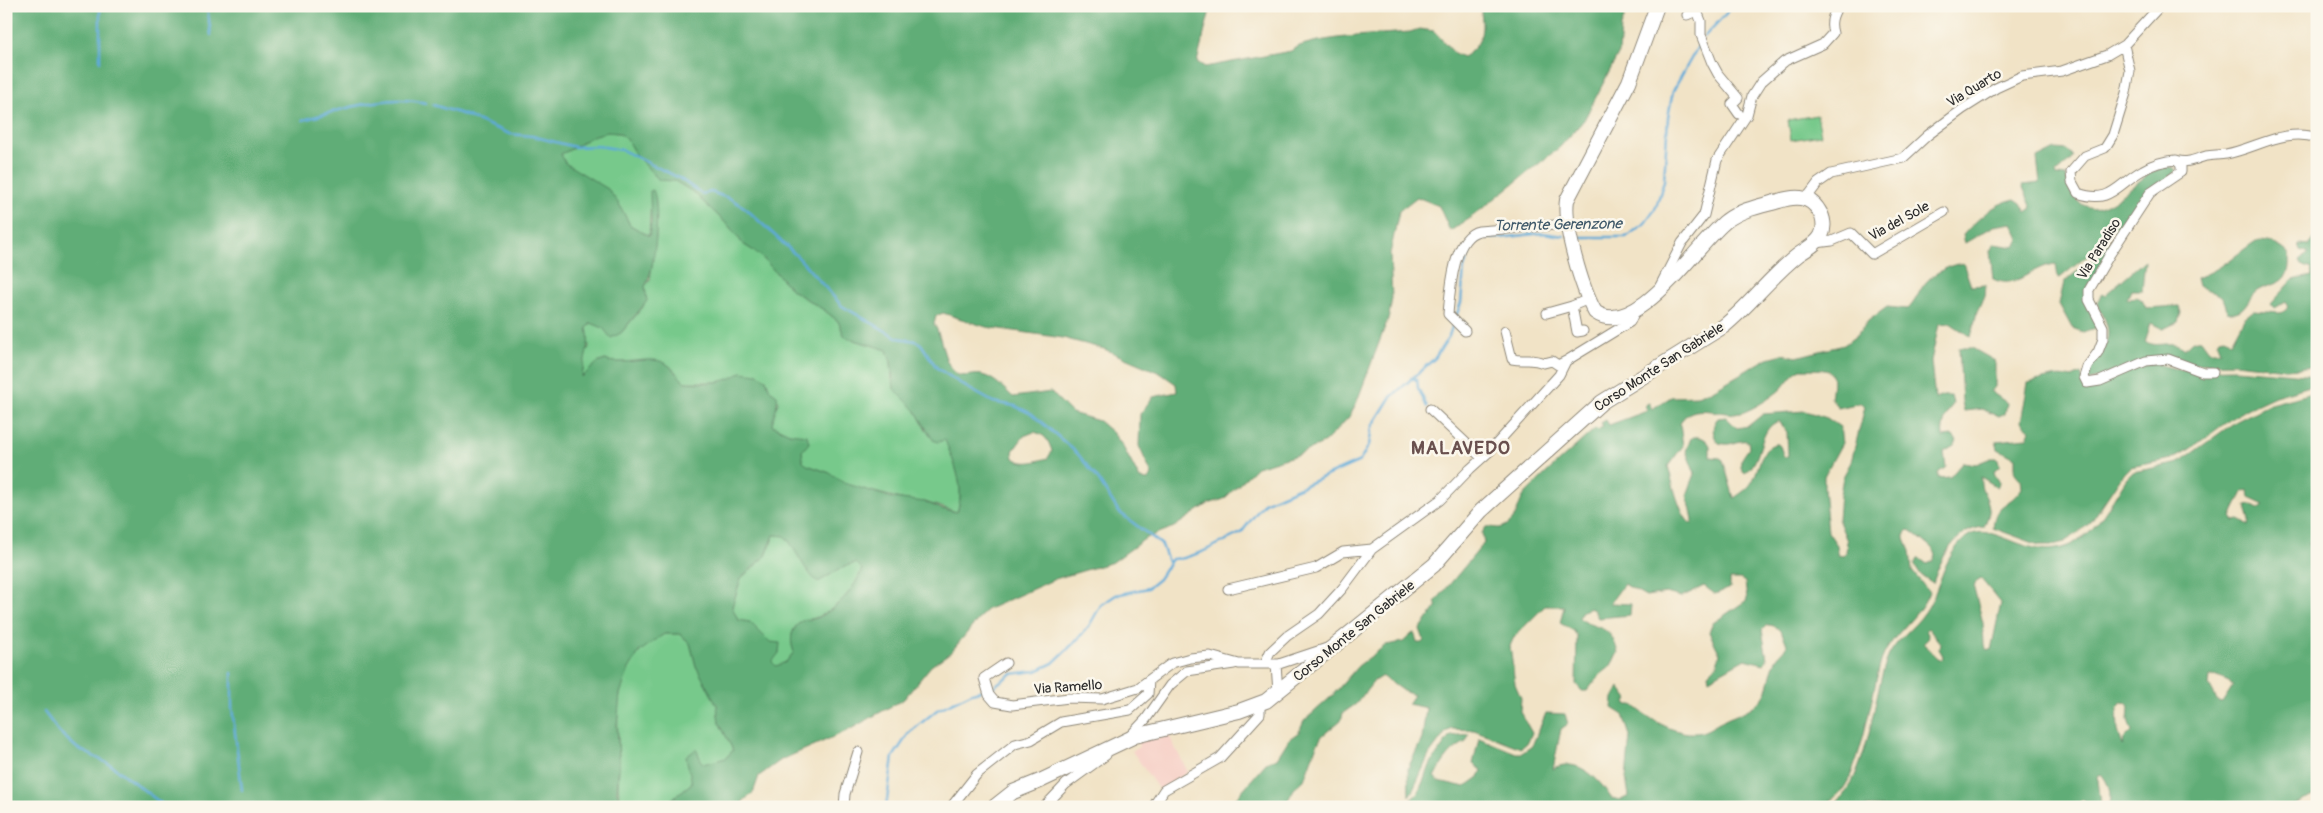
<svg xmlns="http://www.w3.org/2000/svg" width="2323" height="813" font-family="Pangolin,sans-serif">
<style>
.built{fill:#f7d1c8}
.green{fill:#77c98b;stroke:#517a5b}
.forest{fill:#61ad77;stroke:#466c51;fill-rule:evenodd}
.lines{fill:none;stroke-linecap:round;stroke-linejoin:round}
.stream{stroke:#5faad8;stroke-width:2.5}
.street-casing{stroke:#8e8778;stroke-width:11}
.secondary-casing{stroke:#8e8778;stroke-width:16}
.street{stroke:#fff;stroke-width:9}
.secondary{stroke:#fff;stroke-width:14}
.labels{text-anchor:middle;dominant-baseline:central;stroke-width:5;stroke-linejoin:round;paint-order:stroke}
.street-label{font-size:14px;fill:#2b2b2b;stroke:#fbf7ec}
.water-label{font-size:15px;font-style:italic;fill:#3d5768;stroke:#fbf7ec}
.district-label{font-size:19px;font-weight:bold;letter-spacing:1px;fill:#69504e;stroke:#fbf7ec}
</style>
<rect width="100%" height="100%" fill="#fbf7ec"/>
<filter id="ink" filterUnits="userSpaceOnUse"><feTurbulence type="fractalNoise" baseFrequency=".02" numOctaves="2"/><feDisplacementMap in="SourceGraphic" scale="10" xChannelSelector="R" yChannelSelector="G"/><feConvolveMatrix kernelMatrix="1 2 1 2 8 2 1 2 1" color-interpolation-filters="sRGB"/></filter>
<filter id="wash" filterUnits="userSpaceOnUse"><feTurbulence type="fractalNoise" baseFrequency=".0096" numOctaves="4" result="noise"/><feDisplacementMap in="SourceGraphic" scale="20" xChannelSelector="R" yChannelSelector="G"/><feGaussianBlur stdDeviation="1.12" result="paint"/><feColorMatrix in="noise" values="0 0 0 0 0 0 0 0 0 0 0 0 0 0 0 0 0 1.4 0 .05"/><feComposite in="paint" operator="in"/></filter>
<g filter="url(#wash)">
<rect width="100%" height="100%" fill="#f1e3c6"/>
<path class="built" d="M1168 734 1188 772 1159 790 1132 751 1139 747 1137 740Z"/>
<path class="green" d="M1817 115 1821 135 1791 140 1788 120Z
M608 132 619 133 626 138 635 154 659 180 675 181 693 192 729 226 743 244 760 255 792 290 824 310 838 321 845 337 887 350 891 362 892 380 904 399 915 409 926 430 945 439C954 463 966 486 957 512L925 502 909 501 859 488 844 483 830 473 807 465 803 461 802 451 796 434 789 433 772 425 774 412 779 401 770 390 766 379 734 378 720 382H685C679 377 674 369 668 365 654 354 624 367 605 360L597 363 582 378 585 355 589 347 587 328 591 323 621 333 643 307 645 286 650 280 656 237 651 195 649 236 630 225 619 204 565 163 561 154C579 147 586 135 608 132Z
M774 535H785L818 582 845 566 856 563 862 569C855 589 837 609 817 617 811 620 803 619 799 623 790 631 790 641 794 652L786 662 776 667 772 662 770 642 750 622 738 621 732 607 741 578 766 556Z
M664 634H680L690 643 696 666 717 705 719 722 733 750 726 758 703 765 696 750 692 783 662 807H622C615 787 620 777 619 757 617 722 614 681 639 653 645 645 656 640 664 634Z"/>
<path class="forest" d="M6 6H1211L1197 62 1205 67 1291 51C1304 37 1387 34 1410 32L1419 29 1434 31 1454 53 1463 57C1484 45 1484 28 1480 6H1628L1621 27 1619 53 1584 120 1560 147 1469 219 1450 231 1439 206 1417 197 1399 211 1390 254 1392 298 1389 316 1356 404 1349 417 1325 442 1300 454 1257 467 1224 499 1208 504 1174 527 1146 538 1113 562 1055 579 986 610 951 652 931 666 904 699 847 731 781 760 759 776 753 793 742 802 747 807H662L692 783 686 757 696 749 703 764 726 758 733 750 719 722 717 705 696 666 690 643 680 634H664L639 652 629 669 620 694 617 725 619 760 617 792 622 807H6ZM608 132 619 133 626 138 635 154 659 180 675 181 693 192 729 226 743 244 760 255 792 290 824 310 838 321 845 337 887 350 891 362 894 389 915 410 933 440 938 442 945 440C954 463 966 487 957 512L942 509 925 502 893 498 844 483 830 473 807 465 803 461 802 451 809 443 807 435 789 433 772 425C773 415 779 404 777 395L770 390 766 379 758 374 741 372C724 385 704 383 685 382 679 377 674 369 668 365 654 353 624 367 605 360L597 363 582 377C583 360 592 345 587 328L591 323 603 328 611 338 621 333 647 301 645 286C655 272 661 206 653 190L650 191 651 222 649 236 630 225 619 204 608 189 565 163 561 154C579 147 587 135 608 132ZM943 313 986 327 1063 338 1104 349 1160 373 1176 384 1177 392 1153 397 1140 414 1139 446 1152 475 1148 480 1140 479 1122 445 1113 433 1099 421 1072 413 1051 392 1013 397C1004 389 995 378 982 375 972 373 960 380 953 371 942 358 943 338 934 324L936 316ZM1034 432C1046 435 1048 440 1052 451L1048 458C1036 461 1025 466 1014 458L1013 451 1024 436ZM774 535 785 536C796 549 805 573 818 582L845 566 856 563 862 569C855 589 837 609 817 618 811 620 803 619 799 623 790 632 790 641 794 652L786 662 776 666 772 662 779 653 780 643 770 642 750 622 738 620 732 607 741 578 766 556Z
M2055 149 2067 150 2073 158 2056 173 2057 176 2067 177C2066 184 2071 192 2076 198 2105 236 2151 149 2177 170L2125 217 2087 256 2061 277 2058 278 2056 264C2031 265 2018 291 1993 279L1990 251 1994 244 2015 247 2019 239 2012 223 1994 226 1965 243 1963 235C1978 219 1992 204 2015 199L2021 203 2026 212 2032 208 2022 185 2040 183 2037 158Z
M2119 233 2087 289 2099 327 2083 332 2072 328 2059 304 2064 282 2091 260Z
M2317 235V367L2285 369 2236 363 2190 364 2170 362 2130 366 2088 381C2091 344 2125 350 2097 304L2102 293 2105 295 2145 260 2142 290H2131L2127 299 2129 300 2136 296 2142 300 2146 308 2179 306 2181 313 2178 322 2163 329 2151 323 2145 342C2159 349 2172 338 2185 349 2189 343 2193 339 2201 340L2209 351H2220L2217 343 2219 338 2225 337 2231 342 2244 318 2253 311 2280 313 2287 310 2289 306 2286 301 2274 308 2271 304 2293 280 2312 276 2311 269 2303 266 2300 260 2309 253 2301 250 2299 244 2310 245Z
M2256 241C2270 241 2280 245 2289 254 2289 260 2290 268 2287 274 2282 285 2266 285 2257 291 2246 299 2246 315 2227 312 2223 286 2213 297 2198 286L2196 278C2220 271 2236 254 2256 241Z
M1963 263 1971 286 1986 285 1985 296 1977 312 1971 337 1950 323 1939 324 1931 361 1935 399 1943 396H1951L1953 404C1947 413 1941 425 1943 437L1953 436 1957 441 1954 446 1944 452 1946 467 1938 473V478L1950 477 1963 462 1976 464 1991 458H1997L2000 465 1994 471 1995 475 2000 482 1997 487 1981 477C1979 490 1988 496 1989 508 1990 514 1986 521 1984 527 1955 529 1941 558 1933 583L1921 575 1914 564 1919 558 1927 564 1932 562 1935 555 1932 548 1911 531 1908 530 1905 533V539L1910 551 1912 571 1929 592C1918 621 1888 635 1880 665 1872 695 1860 767 1843 789 1836 798 1827 803 1817 807H1403L1418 793 1431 763 1450 736 1469 734 1466 742C1451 749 1443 762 1434 777L1439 781 1465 787 1479 777 1482 770 1473 764 1479 738 1516 753H1522L1532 746 1546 713 1565 714 1568 724 1561 729 1553 769C1576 755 1600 779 1611 798L1621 800 1629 796 1626 778 1630 736 1623 715 1612 708 1613 698 1619 687 1628 699 1626 702 1627 705H1633C1649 719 1679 738 1702 732 1711 729 1719 722 1729 718 1741 713 1752 709 1762 699 1770 690 1770 671 1776 660 1779 654 1785 652 1787 645 1784 635 1778 624 1767 625L1762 630 1767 659 1764 664 1745 659 1709 679 1708 673 1717 664 1720 654 1709 632 1713 623 1747 600 1745 582 1740 579H1730V588L1715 594 1704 586 1681 597 1666 593 1646 596 1624 584 1610 603 1631 604 1630 615 1598 618 1594 610 1589 608 1581 612 1579 618C1599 632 1610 622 1618 653L1610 667 1600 675 1587 691H1582L1576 684 1577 637 1574 631 1560 623 1564 606H1545L1514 637 1510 646 1515 684 1521 698 1520 712 1532 733 1527 743 1521 748 1474 730 1451 729 1446 732 1429 755 1413 790 1409 796 1408 768 1422 739 1426 708 1408 704 1414 695 1403 691 1382 676 1374 681 1356 704 1343 713 1341 720 1322 736 1316 747 1304 780 1294 789 1284 807H1228L1266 763 1277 758 1289 739 1299 732 1304 721 1332 696 1358 666 1386 645 1403 642 1413 633 1415 634 1417 643H1422L1424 640 1420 629 1437 607 1435 602 1480 548 1484 543 1482 533 1486 527C1494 526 1498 531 1507 525 1519 517 1517 503 1526 493 1548 470 1573 449 1596 428L1598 430 1603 426 1601 423 1606 420 1609 425 1647 411 1645 405 1649 403 1652 409 1671 397 1697 396 1711 391 1768 358 1783 354 1796 357 1844 345 1857 335 1868 321 1887 307 1908 309C1915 302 1918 294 1923 286 1932 273 1948 266 1963 263ZM1801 369C1832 370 1836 366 1831 398L1838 408 1860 403 1865 407 1851 462 1843 477 1840 494 1838 519 1847 541 1846 553 1843 556 1838 555 1837 545 1828 532 1824 488V476L1842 443 1840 427 1827 418 1805 411 1763 414 1748 426 1737 428 1726 417 1718 418C1711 425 1712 436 1719 443 1733 447 1737 439 1748 441L1749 448C1744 456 1735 464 1745 473 1764 461 1757 428 1779 421L1787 432 1788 456 1784 457 1780 446 1778 444C1761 443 1759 471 1752 482 1748 489 1741 493 1734 498L1723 460 1720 458 1710 457V446C1707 438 1698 435 1691 438L1686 451 1695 474 1687 495 1693 519 1692 524C1680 519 1672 480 1668 466L1683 446 1680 424C1690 399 1723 417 1741 413 1752 410 1774 396 1782 388 1788 381 1792 373 1801 369Z
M1972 348 1995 361V387L1990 391 2007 403 2005 414 1999 417 1982 409 1964 411 1962 402 1959 348Z
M2151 363 2181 370 2235 369 2317 376V384L2275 396 2249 408 2232 418 2190 449 2172 459 2130 467 2123 474 2091 522 2078 533 2064 542 2053 545H2039L1993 528C1995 501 2009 508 2022 488L2021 480 2015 473V458L1998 449 1996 441 2027 438 2030 430 2021 422 2028 383C2042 380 2057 373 2072 378L2081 374 2084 385 2090 387Z
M2317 392V540L2307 544 2317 548V795L2287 807H2091L2083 800 2074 807H1830C1868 785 1872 701 1886 662 1893 641 1913 630 1925 612 1941 589 1942 559 1964 539 1995 512 2036 579 2088 533 2104 518 2115 496 2127 478L2133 472 2174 464 2184 459 2235 422 2270 404ZM2248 490 2249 498 2264 505 2258 509 2252 505 2246 506 2250 521 2249 525 2239 520 2234 521 2231 517 2243 492ZM1981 579 2001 603 1991 650 1986 649 1984 645 1983 623 1974 588 1975 583ZM1928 628 1940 643 1939 649 1943 656 1942 660 1937 658 1923 643 1929 637 1926 630ZM2217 676 2229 681 2233 686 2222 703 2218 702 2209 685 2210 677ZM2122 702 2127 703 2129 707 2128 720 2132 731 2124 739 2123 746 2118 731 2117 709ZM2101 774C2108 781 2112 794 2109 803L2104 806 2101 804 2098 780V776Z"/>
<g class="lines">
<path class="stream" d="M100 6V62
M207 6 211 35
M1704 37 1733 6
M433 105 462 114 510 134 532 136 575 147 599 146 622 150 679 178 702 194 711 192 731 199 744 207 797 256 842 306 898 338 916 341 921 344 937 368 966 387 993 402 1015 406 1032 414 1077 453 1098 479 1119 512 1162 545 1168 562
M303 120C342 110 385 93 426 103
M1575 237H1626L1645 223 1656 207 1664 181 1668 117 1673 91 1701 41
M1455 319 1461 303 1464 268 1472 244 1482 238H1500L1543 233 1564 236
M1411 378 1417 380 1418 388 1427 407
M232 673V708L242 790
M44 712 59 732 77 748 111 765 166 807
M252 804 254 807
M886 807 893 757 909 733 937 710 972 693 993 687 1011 674 1036 671 1053 663 1076 641 1089 626 1101 605 1116 595 1148 588 1159 579 1172 559 1184 558 1202 552 1241 533 1264 503 1360 461 1369 445 1372 427 1390 398 1435 358 1449 336 1453 324"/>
</g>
</g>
<g filter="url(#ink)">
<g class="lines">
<defs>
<path id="street" d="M1687 15 1697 11 1701 21V35L1712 63 1718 74 1738 98 1732 104 1739 114
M2124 45 2130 71 2126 93 2113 135 2105 148 2085 156 2071 172 2072 182 2078 193C2111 205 2117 184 2143 170 2154 163 2164 161 2176 160L2181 165V172L2150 193 2110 254 2089 290V300L2103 327V339L2098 352 2087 367 2084 377 2087 383 2100 381 2146 361 2168 359 2203 372H2213
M2176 160C2188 164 2195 159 2206 156 2213 155 2219 155 2226 154 2255 149 2285 127 2317 138
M1806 199 1818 183 1831 174 1903 158 1928 135 1963 109 1996 88 2022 76 2062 71 2107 55 2124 45 2160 6
M1816 243 1832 241 1851 233 1872 254 1944 212
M1660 286 1682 243 1704 215 1717 160 1747 115 1752 96 1761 82 1785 61 1823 44 1833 33C1830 23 1832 16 1838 6
M1572 306 1577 332 1583 331
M1547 313 1572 306 1589 299
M1465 331 1448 314C1450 292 1453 236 1479 231L1568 224
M1505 331 1512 359C1526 362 1530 357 1544 363L1552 361 1558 365 1566 361
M1430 409 1482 458
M1228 589 1316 568 1343 552 1372 549
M1006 663 984 678 989 695 995 702 1012 705 1069 698 1102 699 1138 688 1172 663 1190 658 1210 656 1239 664H1279L1327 648
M1265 663 1270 652 1287 636 1319 614 1342 589 1372 549 1440 500 1470 469 1490 451 1559 375 1566 361 1630 322 1636 309
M1276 664 1278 692
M1130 736 1146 719 1170 685 1187 671 1234 664
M844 807 845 794 858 752
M951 807 977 774 1015 744 1031 740 1061 722 1130 710 1148 694 1149 680
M1044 807 1066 784 1106 755
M1153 807 1164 790 1220 758 1260 714V704"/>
<path id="secondary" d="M994 807 1013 792 1040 781 1135 736 1239 711 1266 701 1434 565 1481 511 1602 402 1724 326C1751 304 1771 276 1798 255 1806 249 1816 245 1821 236 1825 228 1824 218 1819 211 1810 195 1794 196 1779 201 1761 206 1742 209 1726 221 1698 243 1635 341 1595 312 1582 289 1563 225 1567 200L1629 82 1657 6"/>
</defs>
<use href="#street" class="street-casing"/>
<use href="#secondary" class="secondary-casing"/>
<use href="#street" class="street"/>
<use href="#secondary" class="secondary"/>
</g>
</g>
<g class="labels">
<g class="street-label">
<text transform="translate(1974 88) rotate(-31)">Via Quarto</text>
<text transform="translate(1899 221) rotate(-29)">Via del Sole</text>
<text transform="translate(2099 249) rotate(-58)">Via Paradiso</text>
<text transform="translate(1659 367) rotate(-33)">Corso Monte San Gabriele</text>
<text transform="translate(1354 631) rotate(-39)">Corso Monte San Gabriele</text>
<text transform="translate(1068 687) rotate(-4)">Via Ramello</text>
</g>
<g class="water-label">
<text transform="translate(1558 225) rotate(-1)">Torrente Gerenzone</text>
</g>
<g class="district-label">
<text x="1461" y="448">MALAVEDO</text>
</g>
</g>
<rect width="2323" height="813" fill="none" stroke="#fbf7ec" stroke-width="25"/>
</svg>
